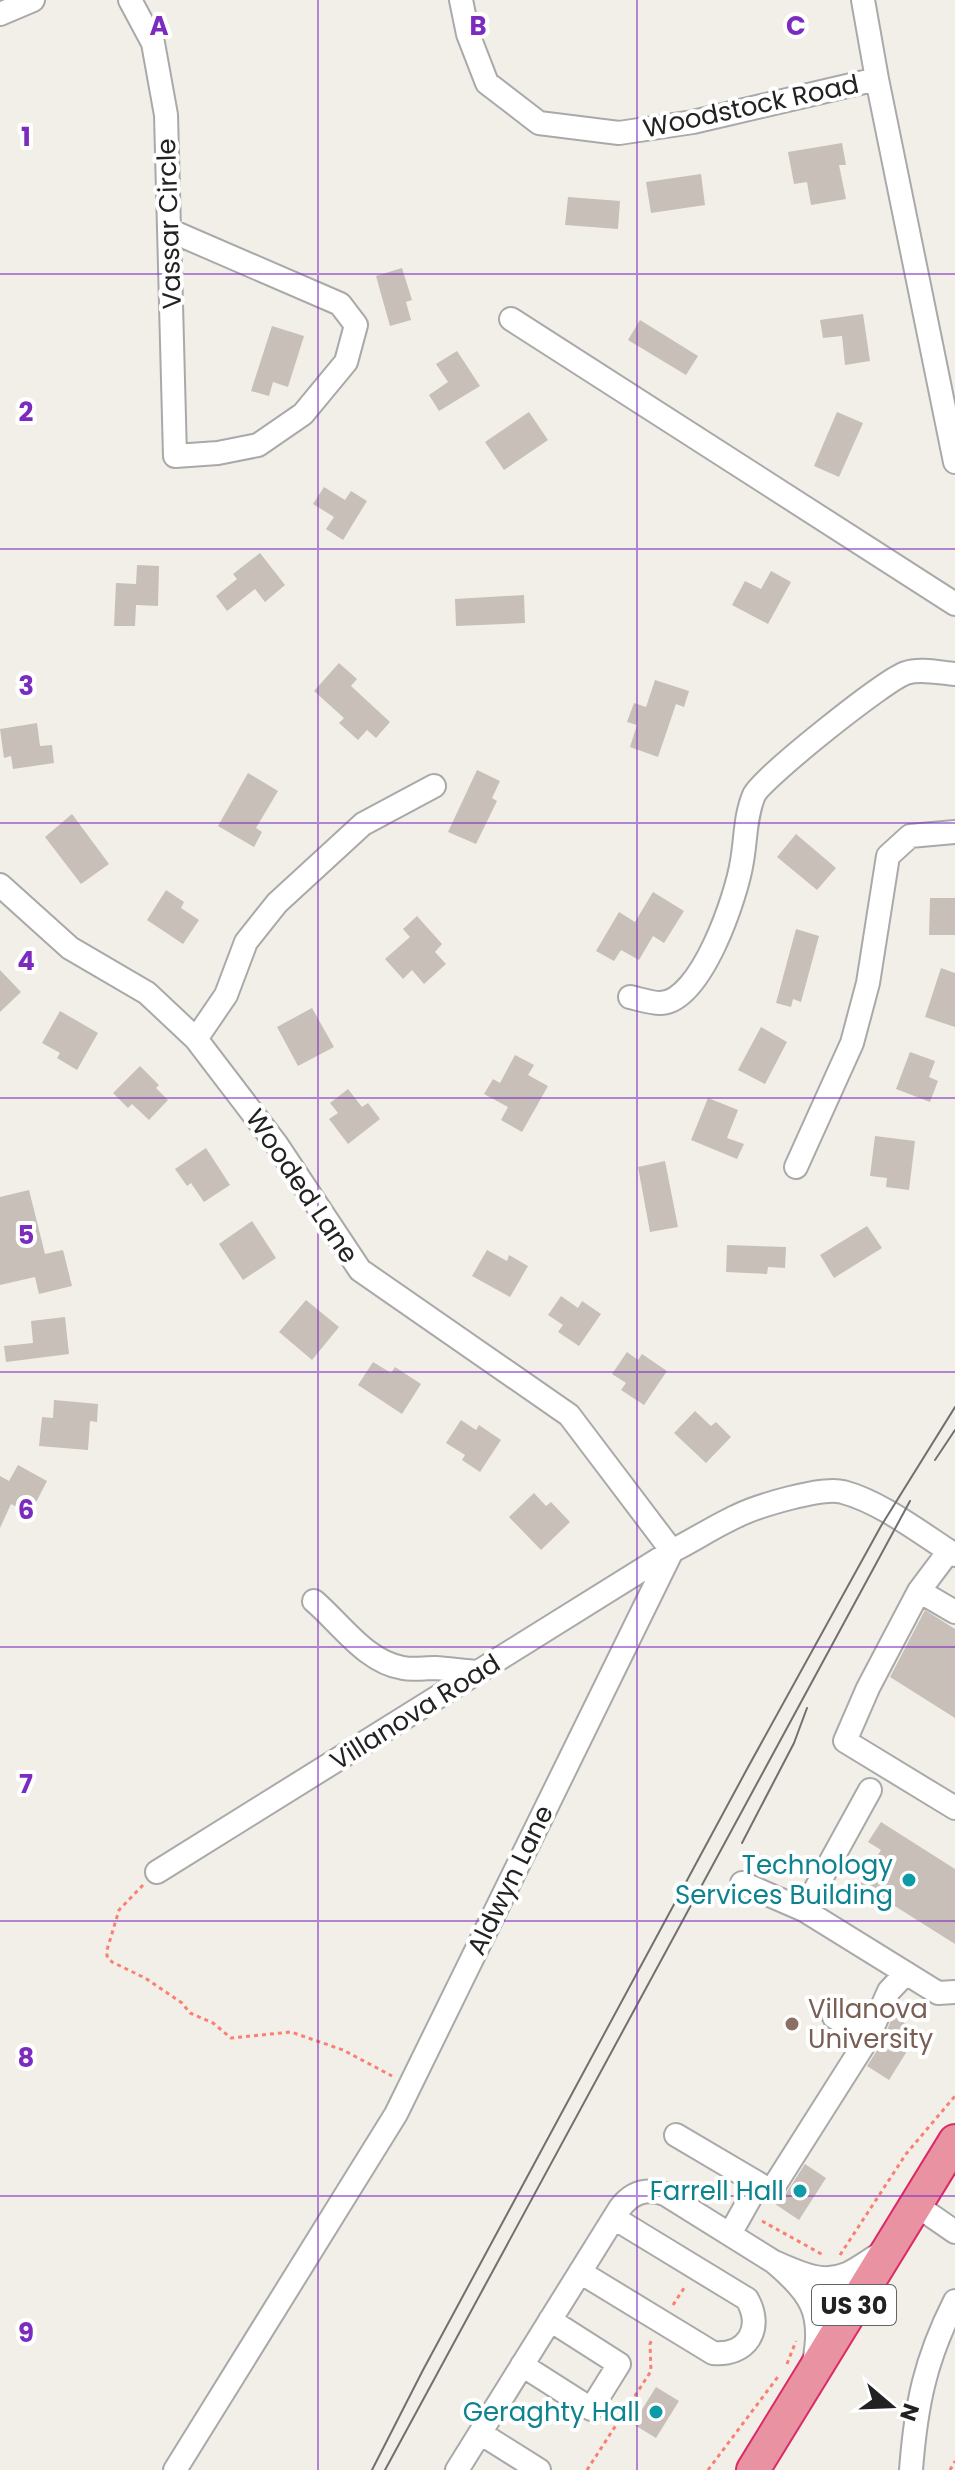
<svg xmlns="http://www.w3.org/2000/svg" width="955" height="2470" font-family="Poppins,sans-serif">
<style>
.building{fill:#c7bfb8}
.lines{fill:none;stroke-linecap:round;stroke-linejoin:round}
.minor-casing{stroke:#a9a9a9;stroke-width:26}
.highway-casing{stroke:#dc2a67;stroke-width:36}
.path{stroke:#fa8072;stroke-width:3;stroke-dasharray:4 4;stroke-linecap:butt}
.minor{stroke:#fff;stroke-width:22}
.highway{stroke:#e892a2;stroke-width:32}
.tram{stroke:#707070;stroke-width:2}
.grid{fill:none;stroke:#7b2cbf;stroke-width:2;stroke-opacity:0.55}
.culture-dot{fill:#0f9aa8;stroke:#fff;stroke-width:3}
.education-dot{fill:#8d6e63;stroke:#fff;stroke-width:3}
.labels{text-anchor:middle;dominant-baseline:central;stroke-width:8;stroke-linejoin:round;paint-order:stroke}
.shield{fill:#fff;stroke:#646464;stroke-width:2}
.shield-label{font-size:24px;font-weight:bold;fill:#222}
.street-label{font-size:26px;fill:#222;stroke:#fff}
.culture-label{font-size:26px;fill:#0d838f;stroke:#fff;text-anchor:end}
.education-label{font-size:26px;fill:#785e54;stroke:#fff;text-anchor:start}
.grid-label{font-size:26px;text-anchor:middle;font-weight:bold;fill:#7b2cbf;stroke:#fff;stroke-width:8;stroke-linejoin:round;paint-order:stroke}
</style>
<rect width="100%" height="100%" fill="#f2efe9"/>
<path class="building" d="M842 143 846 165H839L846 199 811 205 807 182 794 184 788 152Z
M701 174 705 205 651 213 646 182Z
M568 197 620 201 618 229 565 225Z
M402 268 412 300 406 302 411 320 390 326 376 276Z
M863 314 870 361 845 365 842 336 823 338 820 320Z
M640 320 698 356 686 375 628 340Z
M272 326 304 336 288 387 273 382 269 396 251 391Z
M457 351 480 386 439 411 429 395 448 382 436 364Z
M529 412 548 440 504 470 485 442Z
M837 412 863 423 839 477 814 466Z
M324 487 345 500 351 491 367 501 343 540 326 529 334 517 313 504Z
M260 553 285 585 265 602 255 589 227 611 216 596 237 579 233 574Z
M137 565 159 566 158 606 136 605 135 626H114L116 583 136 584Z
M771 571 791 582 768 624 732 605 745 581 761 589Z
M524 595 525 623 456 626 455 599Z
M339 663 357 679 351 686 390 722 376 738 367 730 358 740 339 723 344 718 314 691Z
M655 680 689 691 684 707 676 704 658 757 630 747 637 725 627 722 634 703 646 707Z
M37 723 40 746 52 745 54 763 13 769 11 756 4 758 0 729Z
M477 770 500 781 492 798 497 801 476 844 448 832Z
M248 773 278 791 256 828 262 832 254 847 218 826Z
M72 814 109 864 81 884 45 837Z
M796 834 836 868 817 890 777 857Z
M166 890 184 902 181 908 199 920 183 944 147 920Z
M653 892 684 911 664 943 653 936 639 960 621 950 614 961 596 951 619 912 635 922Z
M930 898H955V935H929Z
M417 916 442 944 435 952 446 964 424 984 412 970 403 979 385 959 410 937 403 929Z
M796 929 819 936 801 1002 793 999 791 1007 776 1003Z
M941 968 955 973V1027L925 1017Z
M0 970 21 992 0 1012Z
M312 1008 334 1047 298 1066 277 1027Z
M60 1011 98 1033 77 1070 57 1058 60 1053 42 1043Z
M761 1027 787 1042 765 1084 738 1070Z
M910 1052 935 1061 929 1077 938 1081 930 1102 896 1089Z
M515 1055 534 1065 528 1075 548 1086 522 1132 501 1120 508 1107 484 1094 493 1079 500 1083Z
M140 1066 159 1085 156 1088 168 1100 149 1120 132 1104 128 1108 113 1093Z
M348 1089 362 1107 368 1103 380 1119 348 1144 329 1119 338 1113 330 1103Z
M708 1098 738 1110 727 1138 744 1144 737 1159 691 1140Z
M875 1136 915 1141 909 1190 886 1187 887 1178 870 1176Z
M206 1148 230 1185 204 1202 191 1183 187 1186 175 1169Z
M665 1161 678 1227 650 1232 638 1167Z
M29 1190 45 1254 63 1250 72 1286 39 1294 35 1277 0 1285V1197Z
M252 1221 276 1258 243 1280 219 1244Z
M867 1226 882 1248 834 1278 820 1255Z
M727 1245 786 1247 785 1268 768 1267 767 1274 726 1272Z
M487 1250 507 1261 509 1255 528 1266 510 1297 472 1276Z
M561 1296 578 1308 582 1301 601 1314 579 1346 558 1332 563 1325 548 1315Z
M306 1300 339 1327 312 1360 279 1332Z
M65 1317 69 1354 6 1362 4 1346 33 1343 31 1321Z
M627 1352 638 1360 642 1354 667 1371 644 1405 621 1390 626 1383 612 1374Z
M373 1362 391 1373 395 1367 421 1384 402 1414 358 1385Z
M54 1400 98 1404 97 1422 90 1421 88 1450 39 1446 42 1417 53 1418Z
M695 1411 711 1426 716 1422 731 1437 706 1463 674 1433Z
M461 1420 476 1430 479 1425 501 1440 480 1472 462 1460 465 1455 446 1443Z
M18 1465 47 1481 30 1514 11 1504 0 1528V1476L9 1481Z
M534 1493 546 1506 551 1502 570 1522 541 1550 509 1517Z
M925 1610 955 1629V1718L890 1677Z
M881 1822 955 1869V1944L860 1884 881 1850 868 1842Z
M893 2016 919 2032 889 2080 867 2066 881 2044Z
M805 2164 826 2178 799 2220 775 2204 783 2198Z
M656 2387 679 2401 656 2438 633 2424Z"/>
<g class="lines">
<defs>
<path id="minor" d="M130 0 153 43 166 115 175 456 218 453 258 445 303 414 346 362 356 325 340 304 169 230
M461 0 468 34 487 83 539 123 619 133 693 122 877 79
M863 0 877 79 955 462
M0 14 33 0
M511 319 955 604
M0 885 70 948 147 993 196 1039 277 1145 360 1270 569 1415 672 1551
M630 997C639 999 651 1003 660 1003 701 1003 737 895 742 861 746 839 745 816 754 795 762 778 886 679 906 673 920 668 941 673 955 674
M196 1039 226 995 246 942 277 903 363 824 434 786
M796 1167 852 1043 868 983 888 856 910 836 955 832
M949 1551 919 1591 955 1612
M919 1591 868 1688 845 1741 955 1808
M314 1601C341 1624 366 1662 403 1668 413 1670 424 1668 435 1668 449 1669 464 1671 478 1672
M157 1872 672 1551C694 1540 715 1526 737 1516 757 1506 823 1486 843 1492 881 1502 922 1534 955 1555
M742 1883 804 1910 938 1993 955 1992
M804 1910 870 1790
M834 2017 868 2038
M676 2135 771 2191 868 2038 889 1991 906 1973
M916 2205 955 2232
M730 2234 758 2184
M580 2272 713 2353C747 2356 764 2329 747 2299L614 2218
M814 2362C824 2313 811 2293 774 2262 798 2272 821 2285 847 2274 860 2268 872 2258 885 2251
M522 2365 591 2409 619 2364 550 2320
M480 2433 539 2470
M175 2470 396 2114 672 1551
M457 2470 620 2208C632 2192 646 2188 665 2194L774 2262
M911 2470C916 2405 925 2360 955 2301"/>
<path id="highway" d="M753 2470 955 2141"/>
</defs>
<use href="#minor" class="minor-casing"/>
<use href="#highway" class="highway-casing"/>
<path class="path" d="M143 1885 119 1910 107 1950V1956L112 1962 145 1978 182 2003 190 2013 213 2023 231 2038 291 2032 343 2050 392 2076
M762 2221 825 2256
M840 2255 906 2154 955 2096
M673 2305 686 2285
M787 2364 796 2341
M587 2470 651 2371 650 2344 652 2339
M708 2470 780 2374
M950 2470 955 2461"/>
<use href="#minor" class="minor"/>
<use href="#highway" class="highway"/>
<path class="tram" d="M935 1460 955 1430
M742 1843 794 1743 807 1708
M372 2470 423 2370 747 1769 881 1526 955 1407
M385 2470 910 1501"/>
</g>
<path class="grid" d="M318 0V2470M637 0V2470M0 274H955M0 549H955M0 823H955M0 1098H955M0 1372H955M0 1647H955M0 1921H955M0 2196H955"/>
<g class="culture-dot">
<circle cx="909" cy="1880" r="8"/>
<circle cx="800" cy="2191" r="8"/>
<circle cx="656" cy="2412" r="8"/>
</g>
<circle class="education-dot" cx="792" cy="2024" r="8"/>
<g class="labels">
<rect class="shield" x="812" y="2285" width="84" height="40" rx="6"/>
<g class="shield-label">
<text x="854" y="2305">US 30</text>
</g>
<g class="street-label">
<text transform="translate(751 106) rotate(-12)">Woodstock Road</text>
<text transform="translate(169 224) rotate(-92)">Vassar Circle</text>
<text transform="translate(302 1186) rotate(56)">Wooded Lane</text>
<text transform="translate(415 1712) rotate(-32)">Villanova Road</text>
<text transform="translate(510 1880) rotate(-64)">Aldwyn Lane</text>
</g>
<g class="culture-label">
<text x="893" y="1865">Technology<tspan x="893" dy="30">Services Building</tspan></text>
<text x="784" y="2191">Farrell Hall</text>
<text x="640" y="2412">Geraghty Hall</text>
</g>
<g class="education-label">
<text x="808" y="2009">Villanova<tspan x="808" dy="30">University</tspan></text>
</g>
</g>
<g class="grid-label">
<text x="159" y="35">A</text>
<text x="478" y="35">B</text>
<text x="796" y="35">C</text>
<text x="26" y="146">1</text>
<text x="26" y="421">2</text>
<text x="26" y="695">3</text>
<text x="26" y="970">4</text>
<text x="26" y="1244">5</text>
<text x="26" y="1519">6</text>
<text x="26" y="1793">7</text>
<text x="26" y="2067">8</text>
<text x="26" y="2342">9</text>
</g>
<g transform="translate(891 2406) rotate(109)" stroke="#ffffff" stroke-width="6" paint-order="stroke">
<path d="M0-6L14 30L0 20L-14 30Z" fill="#222222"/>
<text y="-12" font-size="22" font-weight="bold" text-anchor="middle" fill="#222222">N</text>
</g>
</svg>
